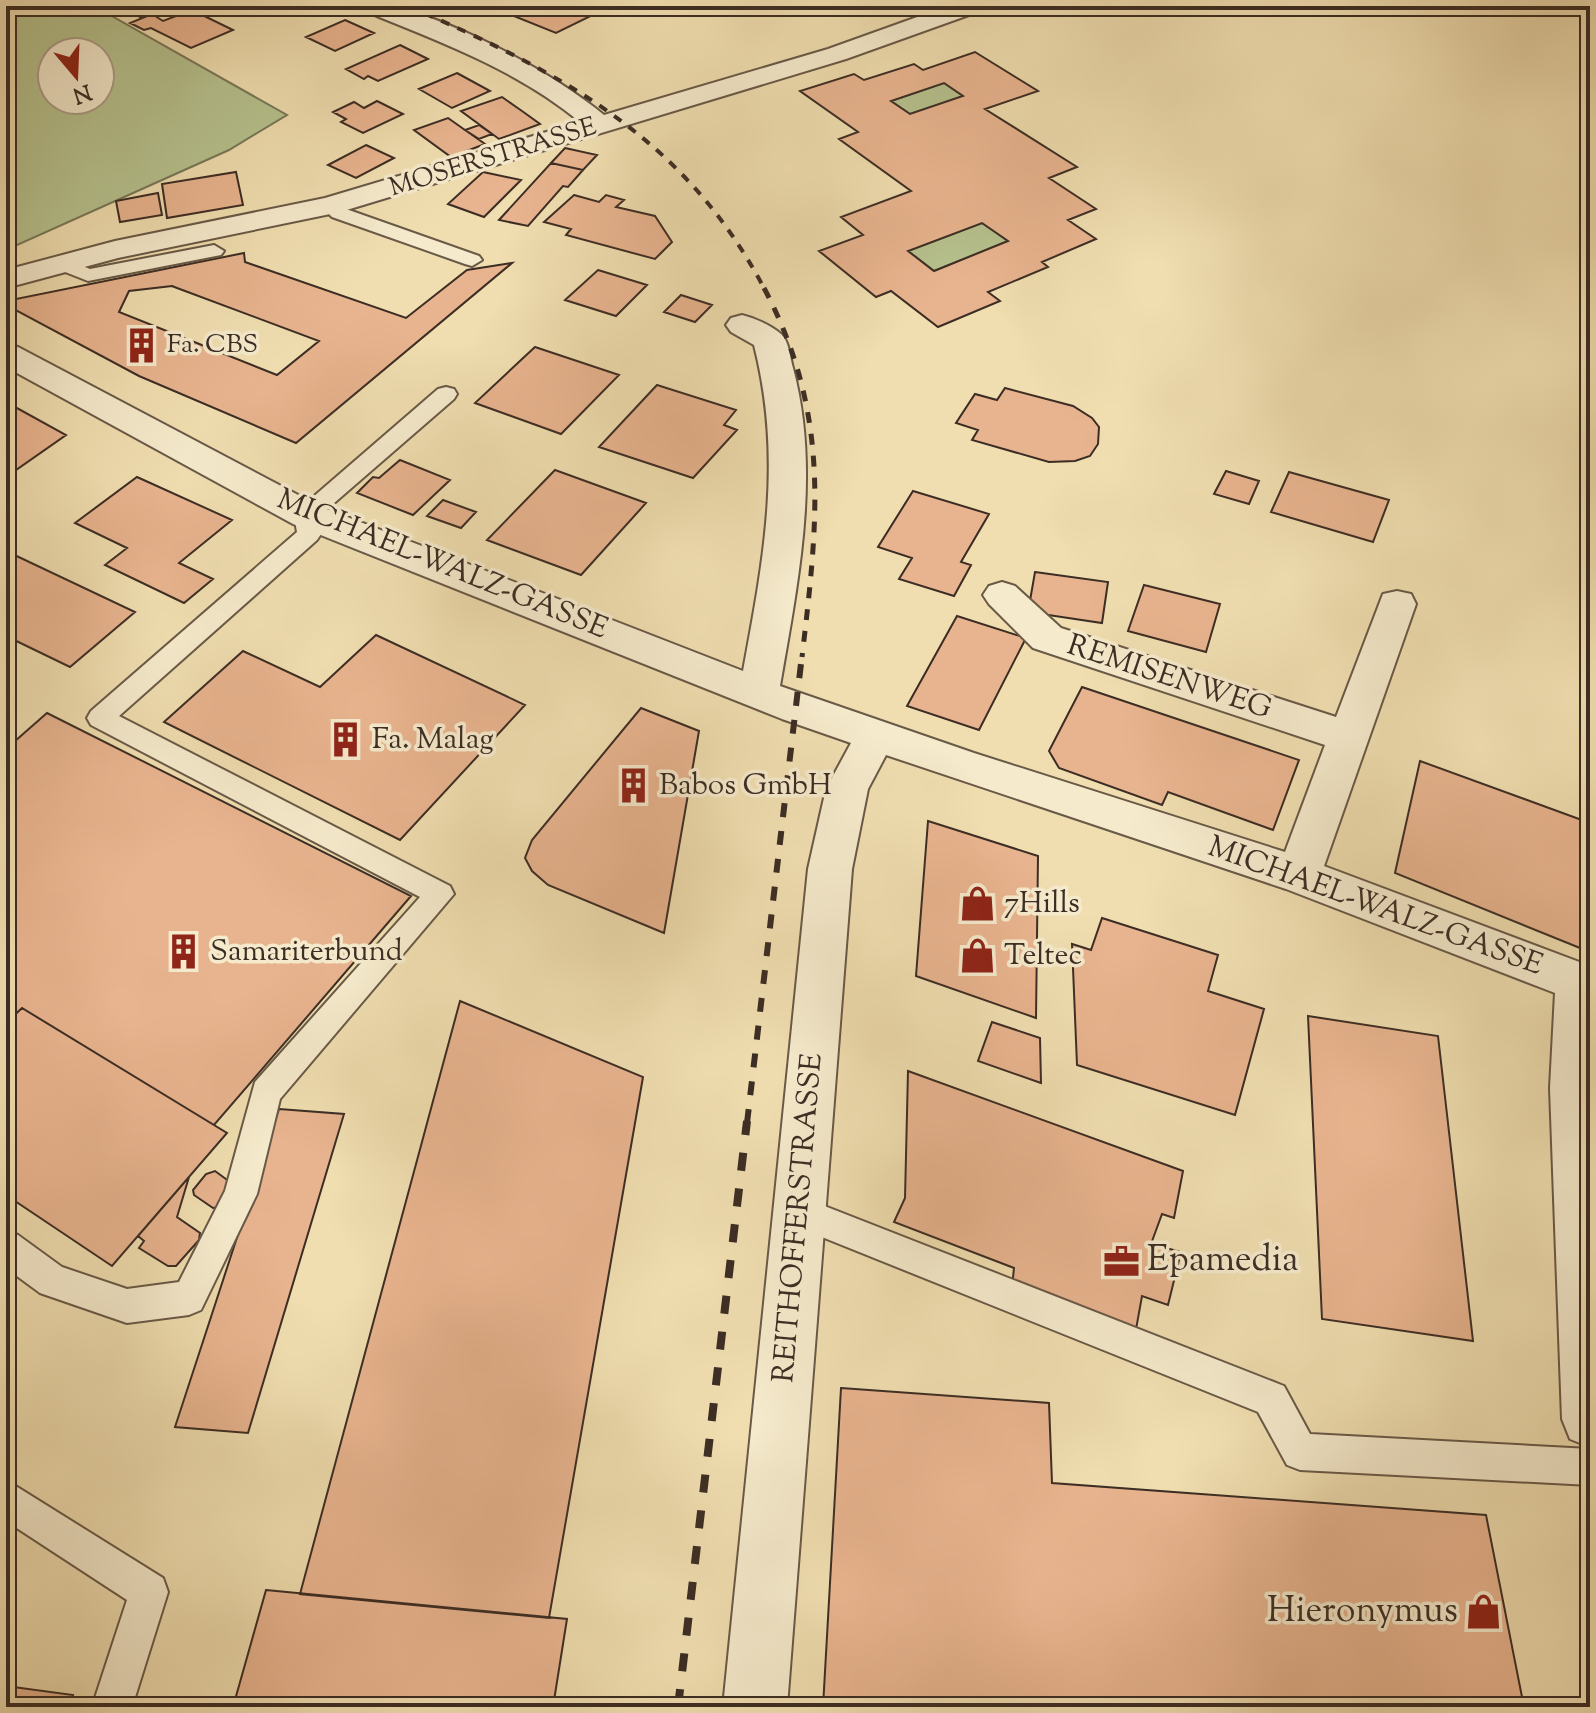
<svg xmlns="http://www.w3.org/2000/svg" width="1596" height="1713" font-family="'Sorts Mill Goudy',serif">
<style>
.green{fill:#b6c28e;stroke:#797859;stroke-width:2;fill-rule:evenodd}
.building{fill:#e8b48f;stroke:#3c2d24;stroke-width:2;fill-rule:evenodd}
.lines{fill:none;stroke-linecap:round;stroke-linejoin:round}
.lane-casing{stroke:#695947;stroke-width:4}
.street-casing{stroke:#695947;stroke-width:4}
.lane{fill:#f5eacc;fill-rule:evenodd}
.street{fill:#f5eacc;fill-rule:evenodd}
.rail-far3{stroke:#3c2d24;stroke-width:4;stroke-dasharray:9 9;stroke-linecap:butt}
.rail-far2{stroke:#3c2d24;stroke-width:5;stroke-dasharray:11 11;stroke-linecap:butt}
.rail-far1{stroke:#3c2d24;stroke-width:6;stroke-dasharray:14 14;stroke-linecap:butt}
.rail{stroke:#3c2d24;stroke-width:8;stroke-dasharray:18 18;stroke-linecap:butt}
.labels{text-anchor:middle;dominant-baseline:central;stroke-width:7;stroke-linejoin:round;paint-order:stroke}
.far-street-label{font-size:26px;fill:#3c2d24;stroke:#f5eacc}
.far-poi-label{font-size:26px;fill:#3c2d24;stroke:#f5eacc;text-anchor:start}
.street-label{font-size:30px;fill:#3c2d24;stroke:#f5eacc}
.poi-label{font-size:30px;fill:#3c2d24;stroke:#f5eacc;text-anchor:start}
.near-poi-label{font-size:36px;fill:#3c2d24;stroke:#f5eacc;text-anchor:start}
</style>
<rect width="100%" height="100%" fill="#f0deb0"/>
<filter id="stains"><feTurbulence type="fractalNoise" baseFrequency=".0025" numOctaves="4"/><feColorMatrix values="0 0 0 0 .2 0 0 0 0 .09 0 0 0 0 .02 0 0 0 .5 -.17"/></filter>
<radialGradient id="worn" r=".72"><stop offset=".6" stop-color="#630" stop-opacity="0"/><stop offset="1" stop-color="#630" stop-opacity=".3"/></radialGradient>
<path class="green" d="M6 6H94L287 115 229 150 6 250ZM52 52H100V100H52Z
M944 83 963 96 910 114 891 101Z
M982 223 1008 241 934 271 908 251Z"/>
<path class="building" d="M118 6H144L156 12 142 18 126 10 115 15 107 12Z
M230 6H270L250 15Z
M489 6H607L609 7 556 33Z
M192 10 233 30 191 48 151 28 144 30 130 23 152 14 163 21Z
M345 20 374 33 335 51 306 37Z
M400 45 428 59 378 81 368 76 364 79 346 69Z
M975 52 1038 91 985 109 1077 167 1049 178 1096 209 1068 220 1096 239 1042 262 1048 267 988 292 1000 301 938 327 891 291 876 297 819 251 863 235 841 217 911 191 839 139 858 132 800 91 854 74 864 80 914 64 923 70ZM944 83 963 96 910 114 891 101ZM982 223 1008 241 934 271 908 251Z
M457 73 490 91 452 108 419 89Z
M502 97 522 111 540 124 499 139 461 111Z
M377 101 403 114 363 133 341 122 346 119 333 112 354 102 364 108Z
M448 118 465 130 485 144 451 157 414 130Z
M479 125 492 134 479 139 465 130Z
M366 145 394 158 356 178 328 165Z
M565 148 597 155 583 170 551 163Z
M551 163 583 170 568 187 563 186 528 226 499 220Z
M236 172 243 205 167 218 162 184Z
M483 172 521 180 484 217 448 204Z
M158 193 162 215 120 222 116 201Z
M574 195 599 202 606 195 624 200 616 207 655 216 672 242 655 259 566 235 571 229 544 222Z
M244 253 245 262 406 318 467 270 512 263 296 443 139 376 6 305V301ZM172 286 177 288 319 341 277 375 119 312 129 291Z
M598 270 647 285 616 316 565 300Z
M681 295 712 305 695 322 664 312Z
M535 347 619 375 561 434 475 403Z
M657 385 736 410 724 425 737 430 693 478 599 447Z
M1005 388 1073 406 1092 418 1099 427 1098 444 1090 456 1075 461 1049 462 972 440 978 430 956 423 975 394 997 400Z
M6 402 66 435 6 477Z
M400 460 450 480 413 515 357 493 373 477 379 478Z
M555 470 646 503 581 575 487 540Z
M1226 471 1259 481 1249 504 1214 494Z
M1289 472 1389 500 1373 542 1271 512Z
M137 477 232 520 179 563 213 579 184 603 105 565 127 548 75 523Z
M913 491 989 514 961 562 971 565 954 596 899 579 912 558 878 547Z
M443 500 476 512 461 528 427 516Z
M6 551 135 612 70 667 6 636Z
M1035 572 1108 582 1102 623 1028 612Z
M1144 585 1220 604 1206 652 1128 631Z
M957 616 1026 638 979 730 907 706Z
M376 635 525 705 400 840 164 722 243 651 320 687Z
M1082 687 1299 760 1273 830 1168 792 1162 805 1059 768 1049 751Z
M641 708 699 731 664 933 548 885 532 871 525 858 532 840Z
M47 713 411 896 214 1125 22 1008 6 1023V749Z
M1420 761 1590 823V937L1580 948 1395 873Z
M928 821 1038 856 1036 1018 916 976Z
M1102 918 1218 955 1208 991 1264 1009 1235 1115 1077 1065 1072 944 1091 950Z
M460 1001 643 1077 549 1618 300 1594Z
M22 1008 227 1133 112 1266 6 1195V1023Z
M1308 1016 1438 1036 1473 1341 1322 1319Z
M992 1022 1040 1038 1041 1083 978 1061Z
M908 1071 1183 1171 1174 1218 1162 1214 1151 1244 1181 1252 1168 1305 1142 1296 1135 1335 1012 1287 1014 1268 894 1222 905 1198Z
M279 1109 344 1114 248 1433 175 1427Z
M215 1171 234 1185 219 1207 213 1208 194 1195 193 1190 206 1174Z
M189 1177 177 1217 200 1233 199 1240 176 1266H168L139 1248 144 1241 138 1236Z
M841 1388 1049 1403 1052 1483 1486 1515 1524 1707H823Z
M266 1590 567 1619 553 1707H233Z
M6 1686 73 1695 69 1707H6Z"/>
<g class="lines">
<defs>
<path id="lane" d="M330 200 346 209 479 256 482 260 472 266 465 264 332 217 321 206Z
M214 245 224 251 221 255 88 281 55 268 52 264 62 258 90 269Z
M446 387 454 389 457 394 454 399 318 517 321 534 317 540 119 716 450 886 454 894 280 1099 257 1194 201 1310 189 1315 127 1323 40 1293 6 1268V1231L18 1235 62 1267 127 1289 179 1282 225 1191 255 1082 420 897 91 725 87 718 91 711 297 532 294 515 298 510 438 389Z
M799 1196 1284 1386 1310 1434 1590 1449V1485L1300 1470 1287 1465 1258 1412 787 1223 782 1212 787 1201Z
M6 1480 163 1578 168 1592 132 1707H92L127 1600 6 1521Z"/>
<path id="street" d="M361 6C372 6 386 4 398 7 464 26 552 72 604 115L828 49 948 6H983L980 11 846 59 340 212 118 258 6 288V270L115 241 325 198 580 122C517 70 439 41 364 11Z
M742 315C754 318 771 325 781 334 789 341 790 358 793 368 821 472 798 582 780 686L974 753 1285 852 1325 745 1033 648 989 604 983 595 989 586 1002 582 1015 586 1061 628 1336 717 1383 594 1397 591 1411 594 1416 604 1324 866 1590 966V1447L1570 1439 1562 1419 1550 1088 1555 993 1286 889 886 755 868 789 852 869 787 1707H723L808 869 826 789 851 743 782 719 293 524 6 367V344L18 347 319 506 743 671C764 558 783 459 754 345L731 332 726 325 731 318Z"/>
</defs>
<use href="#lane" class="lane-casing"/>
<use href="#street" class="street-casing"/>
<use href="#lane" class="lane"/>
<use href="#street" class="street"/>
<path class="rail-far3" d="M408 6C560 72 685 137 765 290"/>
<path class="rail-far2" d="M764 288C831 415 818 520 802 657"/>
<path class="rail-far1" d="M747 1123 802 655"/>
<path class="rail" d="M678 1707 747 1121"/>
</g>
<defs>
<symbol id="building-bare" viewBox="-9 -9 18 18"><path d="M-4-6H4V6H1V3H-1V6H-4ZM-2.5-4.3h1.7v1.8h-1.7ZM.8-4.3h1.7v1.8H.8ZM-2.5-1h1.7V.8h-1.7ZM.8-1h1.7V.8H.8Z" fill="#8f2418" stroke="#f5eacc" stroke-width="2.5" paint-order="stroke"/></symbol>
<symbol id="shop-bare" viewBox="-9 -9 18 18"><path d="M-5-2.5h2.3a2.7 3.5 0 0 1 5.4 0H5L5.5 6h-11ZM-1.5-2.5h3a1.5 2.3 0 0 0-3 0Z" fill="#8f2418" stroke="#f5eacc" stroke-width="2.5" paint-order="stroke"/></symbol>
<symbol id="office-bare" viewBox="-9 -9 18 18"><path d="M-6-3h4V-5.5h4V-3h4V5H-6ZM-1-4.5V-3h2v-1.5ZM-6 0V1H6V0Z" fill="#8f2418" stroke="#f5eacc" stroke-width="2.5" paint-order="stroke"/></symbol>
</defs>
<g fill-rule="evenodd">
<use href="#building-bare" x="116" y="320" width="51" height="51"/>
<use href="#building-bare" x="320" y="714" width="51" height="51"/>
<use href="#building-bare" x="608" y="760" width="51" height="51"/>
<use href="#shop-bare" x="952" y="878" width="51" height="51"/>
<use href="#building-bare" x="158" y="926" width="51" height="51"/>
<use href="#shop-bare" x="952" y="930" width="51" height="51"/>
<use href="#office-bare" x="1096" y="1236" width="51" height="51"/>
<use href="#shop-bare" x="1458" y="1586" width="51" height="51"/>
</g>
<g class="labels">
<g class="far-street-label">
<text transform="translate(493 158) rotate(-17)">MOSERSTRASSE</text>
</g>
<g class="far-poi-label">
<text x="167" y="345">Fa. CBS</text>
</g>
<g class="street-label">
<text transform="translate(442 565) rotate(22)">MICHAEL-WALZ-GASSE</text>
<text transform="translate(1169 678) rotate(18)">REMISENWEG</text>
<text transform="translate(1375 907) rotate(20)">MICHAEL-WALZ-GASSE</text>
<text transform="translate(799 1218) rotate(-85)">REITHOFFERSTRASSE</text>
</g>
<g class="poi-label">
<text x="372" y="740">Fa. Malag</text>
<text x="659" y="786">Babos GmbH</text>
<text x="1004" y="904">7Hills</text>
<text x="210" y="952">Samariterbund</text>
<text x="1004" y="956">Teltec</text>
</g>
<g class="near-poi-label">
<text x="1147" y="1261">Epamedia</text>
<text x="1458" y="1612" text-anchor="end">Hieronymus</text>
</g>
</g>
<rect width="1596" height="1713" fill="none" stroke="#f0deb0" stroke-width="32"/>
<rect x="8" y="8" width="1580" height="1697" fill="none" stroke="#3c2d24" stroke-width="4"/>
<rect x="16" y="16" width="1564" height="1681" fill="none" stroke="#3c2d24" stroke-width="2"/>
<g transform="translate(76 76) rotate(161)"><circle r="38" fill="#f5eacc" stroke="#ab9e89" stroke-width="2"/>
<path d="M0-6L14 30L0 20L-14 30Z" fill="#8f2418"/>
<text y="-12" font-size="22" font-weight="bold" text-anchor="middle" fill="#3c2d24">N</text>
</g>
<rect width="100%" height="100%" filter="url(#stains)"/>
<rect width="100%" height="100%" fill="url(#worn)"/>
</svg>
